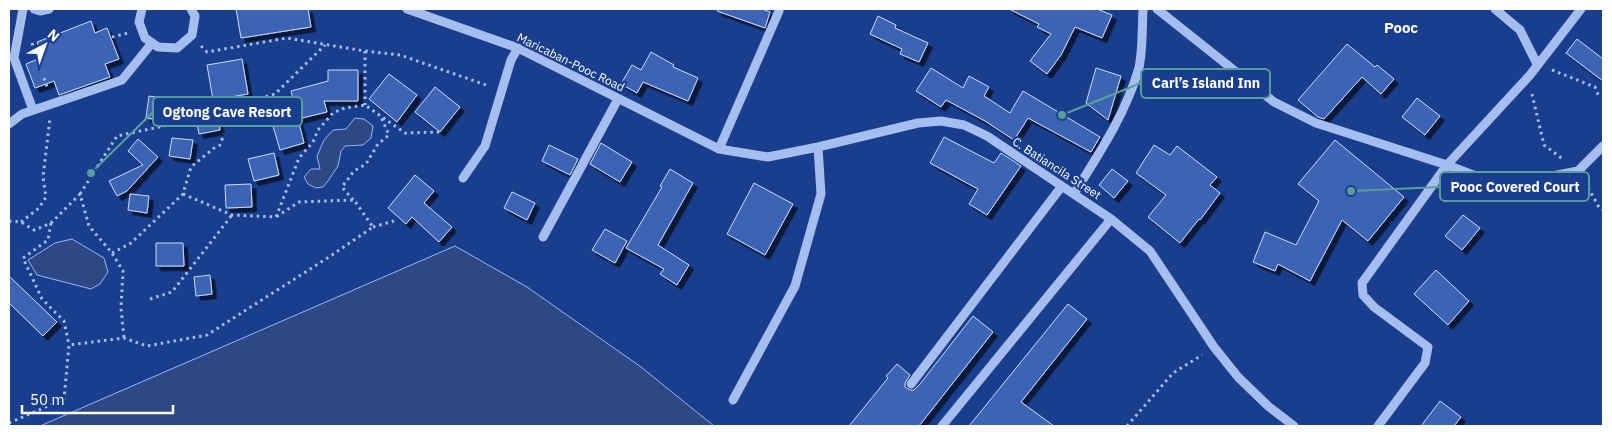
<svg xmlns="http://www.w3.org/2000/svg" width="1612" height="435" font-family="'IBM Plex Sans',sans-serif">
<style>
.water{fill:#2d4884;stroke:#97b6f1}
.building{fill:#3d64b4;stroke:#cbdbfa;filter:url(#shadow)}
.lines{fill:none;stroke-linecap:round;stroke-linejoin:round}
.path{stroke:#a5bdef;stroke-width:3;stroke-dasharray:2.5 4;stroke-linecap:butt}
.minor{stroke:#a5bdef;stroke-width:9}
.labels{text-anchor:middle;dominant-baseline:central;stroke-width:4.5;stroke-linejoin:round;paint-order:stroke}
.street-label{font-size:12px;fill:#fff;stroke:#193e8e}
.quarter-label{font-size:15px;font-weight:bold;fill:#fff;stroke:#193e8e}
.leader{fill:none;stroke:#579f9a;stroke-width:2}
.callout-dot{fill:#579f9a;stroke:#193e8e;stroke-width:2}
.callout{fill:#193e8e;stroke:#579f9a;stroke-width:2}
.callout-label{font-size:14px;text-anchor:middle;font-weight:bold;fill:#fff}
</style>
<defs>
<filter id="shadow"><feDropShadow dx="4.5" dy="4.5" stdDeviation="0" flood-color="#0009"/></filter>
</defs>
<rect width="100%" height="100%" fill="#193e8e"/>
<path class="water" d="M355 118 364 119 373 126 371 138 363 145 345 146 341 151 338 166 328 181 323 187 316 188 308 184 304 177 311 169H320L317 156 324 140 333 130 346 129Z
M72 239 104 258 108 272 100 284 91 289 37 275 28 260 55 243Z
M455 246 527 287 641 367 714 426H40Z"/>
<path class="building" d="M236 9H308L311 27 241 38Z
M718 9H762L770 12 765 28 717 11Z
M1009 9H1097L1112 15 1102 38 1075 27 1061 55 1047 74 1030 61 1051 34 1037 27 1039 24Z
M878 16 896 25 895 28 928 43 919 62 900 54 902 49 870 34Z
M91 21 95 33 107 28 119 59 105 64 110 77 59 95 54 81 35 88 26 64 43 57 37 42Z
M1577 39 1603 59V81L1566 53Z
M1347 44 1375 67 1377 65 1394 79 1381 94 1362 77 1324 119 1318 117 1298 100Z
M651 52 674 65 673 67 698 78 688 101 643 82 637 93 621 84 632 65 641 70Z
M242 59 248 94 213 100 207 65Z
M931 68 963 88 969 76 989 87 984 96 1010 113 1023 91 1100 137 1091 152 1028 118 1014 140 985 121 946 100 941 107 916 91Z
M1096 68 1121 76 1108 120 1086 103Z
M328 70H358V101H324L327 112 298 119 291 91 328 81Z
M389 74 417 95 397 122 369 99Z
M435 87 460 107 440 132 415 112Z
M149 96 169 99 166 121 146 118Z
M1417 98 1440 116 1425 135 1402 117Z
M216 107 220 130 199 134 195 111Z
M298 119 304 143 280 150 273 126Z
M944 137 994 163 1001 153 1021 166 987 215 969 204 978 189 930 163Z
M172 138 193 140 190 159 169 156Z
M138 139 158 157 127 191 117 196 109 181 143 165 128 151Z
M1335 140 1404 197 1368 241 1342 220 1310 281 1278 264 1275 271 1253 262 1265 232 1296 245 1319 201 1298 184Z
M601 143 632 162 620 182 590 164Z
M549 145 578 159 570 175 542 161Z
M1154 145 1170 155 1177 146 1217 177 1210 185 1220 193 1200 220 1199 219 1180 243 1148 217 1166 195 1136 173Z
M274 153 279 175 254 181 248 159Z
M670 169 693 183 658 245 689 265 677 285 660 274 664 269 626 248 662 187 660 186Z
M1112 169 1128 181 1114 198 1099 185Z
M415 175 434 191 424 203 452 227 439 242 412 217 406 224 388 208Z
M754 183 793 204 765 255 727 234Z
M251 184 252 207 226 208 225 185Z
M512 192 535 203 527 220 504 208Z
M130 194 149 196 147 213 128 210Z
M1463 215 1480 228 1462 250 1445 236Z
M605 229 627 241 615 263 592 250Z
M156 243H183L184 266H156Z
M1436 270 1469 301 1448 325 1414 294Z
M210 275 212 294 196 296 194 277Z
M9 276 57 322 43 336 9 303Z
M1068 304 1087 319 1021 402 1054 426H969Z
M973 316 993 332 919 426H849L888 378 886 376 897 364 910 375 905 383V387L910 390H914L920 384Z
M1440 401 1461 417 1454 426H1421Z"/>
<g class="lines">
<path class="path" d="M112 37 128 33
M32 43 35 53
M201 46 207 52 287 38 365 51 400 55 489 86
M365 51V105
M1552 70 1595 87 1599 97
M44 78 48 90
M1532 94 1544 145 1564 160
M1585 182 1600 209 1603 210
M80 194 117 136 173 124 199 103 237 105 275 94 325 45
M183 194 232 215 276 217 299 158 313 142 318 130 333 113 345 108 365 105 405 133 439 132
M353 200 342 187 354 171 366 164 378 144 389 135 381 117
M9 221 21 222 34 230 51 223 80 194 89 226 112 253 123 271 121 308 124 338
M21 222 39 208 46 197 43 177 50 118
M51 223 48 240 23 258 42 299 64 321 69 345
M373 227 394 221
M112 253 131 243 183 194 191 167 214 148 220 145 224 134
M150 299 172 292 232 215
M9 423 64 399 69 345 124 338 147 346 207 335 332 255 373 227 354 200 299 202 276 217
M1127 426 1173 373 1202 355"/>
<path class="minor" d="M23 9 14 58 33 110
M34 9 40 11 49 9
M142 9 139 22 145 38 158 47 177 48 192 35 195 16 191 9
M407 9 518 48 719 149 768 157 818 147 918 123 941 121 964 125 987 136 1111 219 1150 251 1214 347 1238 377 1268 406 1294 426
M1157 9 1274 102 1316 123 1447 165 1502 186 1578 171 1603 146
M1495 9 1520 30 1537 64
M9 124 22 114 122 80 152 43
M719 149 779 11
M463 178 485 146 511 60 518 48
M1074 194C1098 155 1125 115 1138 71 1143 56 1142 25 1143 9
M543 237 618 99
M911 384 1062 186
M733 400 795 286 821 194 818 147
M942 426 1111 219
M1378 426 1425 363 1428 347 1374 307 1363 295 1362 283 1447 165 1530 75 1581 9"/>
</g>
<g class="labels">
<g class="street-label">
<text transform="translate(571 62) rotate(26)">Maricaban-Pooc Road</text>
<text transform="translate(1057 168) rotate(33)">C. Batiancila Street</text>
</g>
<g class="quarter-label">
<text x="1401" y="27">Pooc</text>
</g>
</g>
<path class="leader" d="M1062 115L1141 83M91 173L153 112M1351 191L1440 187"/>
<g class="callout-dot">
<circle cx="1062" cy="115" r="5"/>
<circle cx="91" cy="173" r="5"/>
<circle cx="1351" cy="191" r="5"/>
</g>
<g class="callout">
<rect x="1141" y="69" width="129" height="29" rx="5"/>
<rect x="153" y="97" width="149" height="29" rx="5"/>
<rect x="1440" y="172" width="149" height="29" rx="5"/>
</g>
<g class="callout-label">
<text x="1206" y="88">Carl’s Island Inn</text>
<text x="227" y="117">Ogtong Cave Resort</text>
<text x="1515" y="192">Pooc Covered Court</text>
</g>
<rect width="1612" height="435" fill="none" stroke="#ffffff" stroke-width="20"/>
<g transform="translate(45 45) rotate(41)" stroke="#193e8e" stroke-width="4" paint-order="stroke">
<path d="M0-4L9 19L0 12L-9 19Z" fill="#ffffff"/>
<text y="-8" font-size="14" font-weight="bold" text-anchor="middle" fill="#ffffff">N</text>
</g>
<path d="M22 405v8h151v-8" fill="none" stroke="#ffffff" stroke-width="2.5"/>
<text x="30" y="405" font-size="15" fill="#ffffff" stroke="#193e8e" stroke-width="4" paint-order="stroke">50 m</text>
</svg>
